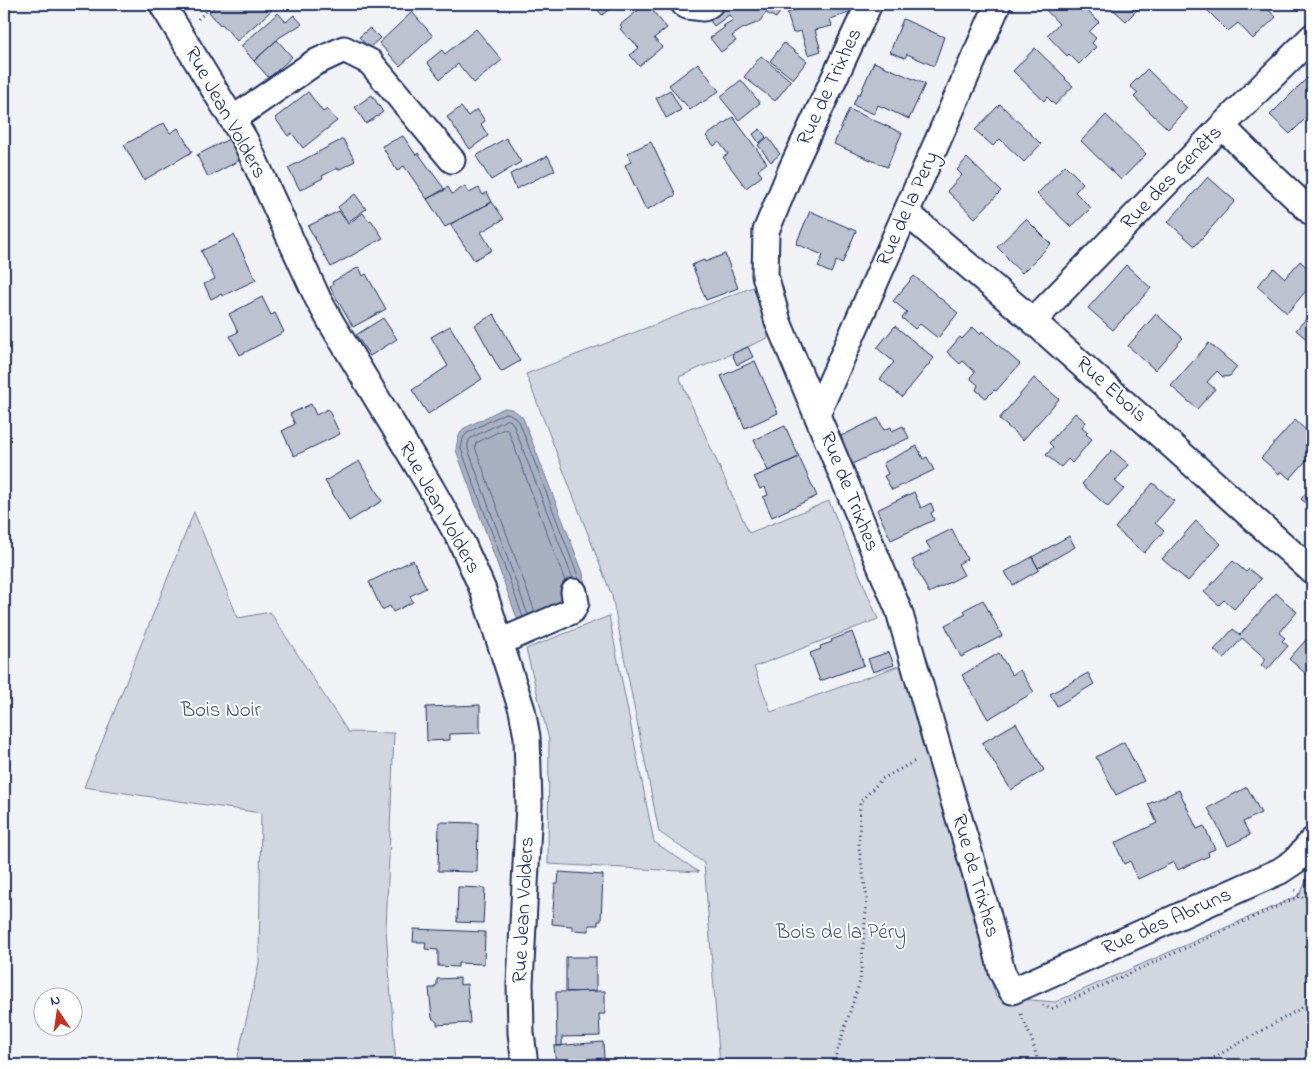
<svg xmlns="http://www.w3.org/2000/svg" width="1316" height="1069" font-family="'Indie Flower',sans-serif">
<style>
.green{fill:#d2d6df;stroke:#76829e}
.water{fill:#a8b0c2;stroke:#707c9a}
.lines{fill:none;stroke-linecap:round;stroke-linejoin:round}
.shore{stroke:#536386;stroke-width:1}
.building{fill:#bcc2d0;stroke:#1b2f5e}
.minor-casing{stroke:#1b2f5e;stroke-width:29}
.path{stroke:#1b2f5e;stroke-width:3;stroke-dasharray:1 4;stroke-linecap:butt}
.minor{stroke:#fff;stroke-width:25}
.labels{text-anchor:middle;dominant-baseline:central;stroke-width:4;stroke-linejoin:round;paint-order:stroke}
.street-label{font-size:21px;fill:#1b2f5e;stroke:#fff}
.park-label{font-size:21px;fill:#49597e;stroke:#fff}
</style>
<rect width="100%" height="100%" fill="#f1f2f5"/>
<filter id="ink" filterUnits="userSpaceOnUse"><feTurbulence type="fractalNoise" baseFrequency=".02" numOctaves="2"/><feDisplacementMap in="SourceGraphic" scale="10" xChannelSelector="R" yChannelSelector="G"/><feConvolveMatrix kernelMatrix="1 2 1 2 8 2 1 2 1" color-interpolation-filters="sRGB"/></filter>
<g filter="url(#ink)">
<path class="green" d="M753 287 772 336 679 377 749 533 829 501 878 619 754 667 771 712 901 665 996 997 1055 1002 1300 895 1310 871 1312 867V1065H720L704 863 659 832 612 596 526 374Z
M194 512 238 618 270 612 348 732 394 733 386 930 396 1065H236L259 963 261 813 84 787Z
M609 616 654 842 699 872 548 864 549 740 526 649Z"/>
<path class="water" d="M504 408C513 408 517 412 523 418L583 573 586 591 525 640 456 450C457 441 458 436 463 429Z"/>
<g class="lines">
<path class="shore" d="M535 612 475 447 476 443 504 429 508 430 565 581
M528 615 468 449V442L471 438 506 420H510L513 424 573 579
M523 617 461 449 463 438 467 433 505 413 510 414 519 421 579 579"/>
</g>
<path class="building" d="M218 4H266L272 10 237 41 222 24 220 25 209 12Z
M593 4H616L602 15Z
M646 4H647L667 28 654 38 662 47 639 66 630 55 639 48 630 38 629 39 620 29 622 27 620 25Z
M722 4H760L772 7 780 12 776 18 766 13 759 22 742 29 732 36 736 41 721 52 710 38 725 27 723 26 733 20 729 15 714 26 708 18 724 7Z
M816 4H850L852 12 830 19 832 26 815 30 821 51 808 55 801 31 793 33 787 13Z
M1046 4H1080L1099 22 1089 32 1096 38 1092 43 1096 47 1079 64 1069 54 1067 56 1047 35 1059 24 1043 7Z
M1107 4H1143L1126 21Z
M1213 4H1262L1276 17 1253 39 1238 23 1228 31 1207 10Z
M412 12 433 36 400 66 379 43Z
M278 13 286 22 294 15 302 24 280 37 254 61 241 46Z
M903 19 944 37 934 66 907 54 905 58 890 52Z
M370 28 380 38 369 48 359 37Z
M476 29 502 60 474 83 458 64 440 79 427 62 442 50 445 54Z
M277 40 292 57 269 78 254 61Z
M784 43 807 61 793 79 770 61Z
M1035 48 1066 78 1065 79 1073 86 1055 105 1047 97 1044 101 1013 71Z
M761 56 791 81 775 101 744 77Z
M874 62 925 84 909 119 878 105 874 114 853 105 858 94H860Z
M698 63 719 91 702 103 701 102 690 110 683 101 682 102 669 85Z
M1147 69 1187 108 1168 129 1134 97 1138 93 1130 86Z
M1311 74 1312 75V120L1308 116 1290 134 1270 115Z
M741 80 760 103 739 120 720 97Z
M670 90 681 110 666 118 656 98Z
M308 92 323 112 327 109 337 121 303 148 292 133 288 136 275 118Z
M372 95 383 112 366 124 355 107Z
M1000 104 1041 144 1024 162 1000 139 993 146 975 130Z
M461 107 468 116 477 109 485 121 481 124 488 136 470 149 447 117Z
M849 109 902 133 887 167 834 144Z
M1106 115 1146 154 1121 180 1081 141Z
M733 117 767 163 758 170 762 176 746 188 723 157 728 154 719 142 714 146 706 136Z
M164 123 170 133 178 128 192 152 144 180 124 145Z
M760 129 766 137 759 143 753 134Z
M403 136 416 155 418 153 445 190 427 199 404 166 397 171 382 146Z
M768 137 780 154 771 162 758 145Z
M506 138 521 162 491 180 476 156Z
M229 139 240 160 208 177 197 155Z
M343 139 355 161 338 170V168L322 176 323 178 300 190 288 168Z
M651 142 676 195 646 210 625 165 631 162 627 153Z
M548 156 555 170 516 189 510 174Z
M967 158 1001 191 975 218 947 191 962 175 957 170Z
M1065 165 1083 183 1075 192 1091 208 1071 227 1037 194Z
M1208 177 1235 201 1195 246 1168 222Z
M465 186 469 193 479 188 483 195 487 192 492 202 445 227 427 199 448 187 452 194Z
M355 194 366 209 348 222 338 207Z
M492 202 504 219 481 232 492 250 474 260 450 224Z
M339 211 348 224 363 213 369 221 371 220 383 238 331 267 308 226Z
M810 211 856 231 842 264 836 261 831 273 818 267 823 255 796 244Z
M1026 219 1051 244 1022 273 1007 259 1008 258 997 247Z
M234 235 256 280 222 296 221 294 211 299 204 284 215 279 201 251Z
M725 254 738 288 706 300 692 265 704 260 705 262Z
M1300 261 1312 272V284L1287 313 1257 286 1274 268 1285 278Z
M1126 265 1151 288 1113 330 1088 308Z
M359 267 363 276 366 274 386 309 353 327 330 287 333 285 332 282Z
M914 276 958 313 938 338 920 324 915 329 902 318 907 312 893 301Z
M262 297 271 315 275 313 284 332 240 355 230 336 238 332 229 314Z
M1312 312V353L1307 348 1311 343 1296 330Z
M494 314 520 361 501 372 475 325Z
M1156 314 1183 338 1155 370 1128 346Z
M383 318 397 339 370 356 356 335Z
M450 326 482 379 428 414 412 390 448 366 431 337Z
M895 326 934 358 902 397 880 379 894 362 877 348Z
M973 327 980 334 982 331 1020 364 996 391 994 390 986 398 976 390 978 385 971 379 972 375 975 372 963 361 960 364 947 352 960 337 962 339Z
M1209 343 1237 367 1230 376 1223 377 1217 371 1207 382 1215 389 1197 409 1171 386Z
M748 347 753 357 737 365 732 354Z
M755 361 778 413 745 428 721 376Z
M1034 378 1059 399 1023 440 999 419Z
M311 404 316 415 328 409 340 434 294 456 282 431 295 424 290 414Z
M1075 413 1086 422 1082 427 1088 432 1086 434 1092 439 1072 463 1068 459 1061 467 1046 455 1053 447 1049 443Z
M878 418 884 430 891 427 892 431 903 426 909 438 852 464 839 437Z
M1295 420 1312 436V454L1290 479 1281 471 1279 474 1261 458Z
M785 426 799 457 768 471 754 440Z
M917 446 923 459 927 457 934 470 892 490 884 476 888 474 883 463Z
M1112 450 1129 465 1115 481 1124 489 1108 507 1082 484Z
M799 457 817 496 772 517 763 497 768 495 765 487 760 489 754 477Z
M359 461 382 501 349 521 325 481Z
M1153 483 1174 501 1155 523 1164 531 1144 553 1115 528Z
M1312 486V508L1301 499Z
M914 492 921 508 931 503 934 511 931 513 934 520 891 540 877 510Z
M1196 521 1221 544 1188 581 1162 559Z
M952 529 967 559 958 564 964 575 929 593 912 560 931 550 926 542Z
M1069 536 1075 547 1038 568 1032 557Z
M1032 557 1039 570 1013 585 1005 572Z
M413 560 426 588 410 596 413 602 393 612 390 606 382 610 369 582Z
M1233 561 1246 572 1249 569 1261 579 1234 609 1224 600 1219 605 1204 592Z
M1276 593 1297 612 1279 633 1285 638 1282 641 1288 646 1267 670 1261 665 1266 659 1242 638 1224 659 1214 650 1233 629 1240 635Z
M983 600 1002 636 961 657 945 625 966 614 964 610Z
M852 632 864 665 820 681 810 653 821 649 820 646 832 642 831 640Z
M1312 633V679L1289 659Z
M889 652 894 665 873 672 868 659Z
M999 653 1012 675 1020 670 1034 692 988 719 962 675Z
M1088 673 1094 684 1057 706 1050 694Z
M480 705V733L450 734V740L427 741 426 707Z
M1016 723 1044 770 1011 790 982 743Z
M1124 742 1144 781 1116 795 1096 757Z
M1247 787 1261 813 1243 822 1250 835 1228 846 1208 808Z
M1179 790 1197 829 1204 826 1215 849 1208 852 1209 856 1178 870 1174 862 1138 879 1130 861 1124 864 1115 843 1157 823 1148 804Z
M439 822 478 823 477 872 438 871Z
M559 872 603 875 601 921H598V925H589V931L572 930V926L552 924 555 884H558Z
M458 887 485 888 483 923 457 922Z
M414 929 485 932 484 964 458 963V967L438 966V950L425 949 426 942H413Z
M566 957H596V991L566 992Z
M460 978V985L467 984 470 1023 437 1025V1022L432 1018 429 988H435V986L437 985V979Z
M605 991V1014H599L600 1036 562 1037V1046H557L556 992Z
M603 1042 604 1058 586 1060V1065H556L554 1046Z"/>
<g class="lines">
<defs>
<path id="minor" d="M162 4 245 140 318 299 332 324 431 488 462 543 483 590 522 710 527 737 529 805 520 984 521 1033 525 1065
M684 4 687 6 704 8 710 4
M869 4 792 168 766 231 765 275 778 322 899 611 938 748 987 912 1002 972 1012 991 1280 871 1295 861 1312 841
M233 119 314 63 344 49 370 62 452 160
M1222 126 1263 167 1312 213
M907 213 1033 321 1312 571
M1033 321 1222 126 1312 37
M817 414 998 4
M500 642 572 611 576 603 574 592"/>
</defs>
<use href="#minor" class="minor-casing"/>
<path class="path" d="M198 19 214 4
M1295 890 1312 907
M1043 1005 1051 1009 1300 896
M1021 1014 1032 1040 1039 1065
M835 1065 836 1055 860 981 867 899 859 847 860 802 882 779 917 760
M1201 1065 1312 1002"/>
<use href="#minor" class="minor"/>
</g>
</g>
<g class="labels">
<g class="street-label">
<text transform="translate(830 87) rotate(-65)">Rue de Trixhes</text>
<text transform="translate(225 113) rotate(61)">Rue Jean Volders</text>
<text transform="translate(1172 178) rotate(-46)">Rue des Genêts</text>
<text transform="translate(908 209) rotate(-66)">Rue de la Pery</text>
<text transform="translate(1111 390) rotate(42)">Rue Ebois</text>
<text transform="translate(849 492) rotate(68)">Rue de Trixhes</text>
<text transform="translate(439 508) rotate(61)">Rue Jean Volders</text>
<text transform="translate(975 876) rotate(74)">Rue de Trixhes</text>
<text transform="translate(524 910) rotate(-87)">Rue Jean Volders</text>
<text transform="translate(1167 922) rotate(-24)">Rue des Abruns</text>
</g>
<g class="park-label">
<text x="221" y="711">Bois Noir</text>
<text x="841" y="933">Bois de la Péry</text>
</g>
</g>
<rect width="1316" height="1069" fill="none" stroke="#fff" stroke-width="20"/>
<rect x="10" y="10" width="1296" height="1049" fill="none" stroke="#1b2f5e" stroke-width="2" filter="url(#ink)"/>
<g transform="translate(58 1012) rotate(347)"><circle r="24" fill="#ffffff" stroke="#a4acbf"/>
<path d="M0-4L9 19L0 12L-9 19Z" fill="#c8321e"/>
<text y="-8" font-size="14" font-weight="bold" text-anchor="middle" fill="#1b2f5e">N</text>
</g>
</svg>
